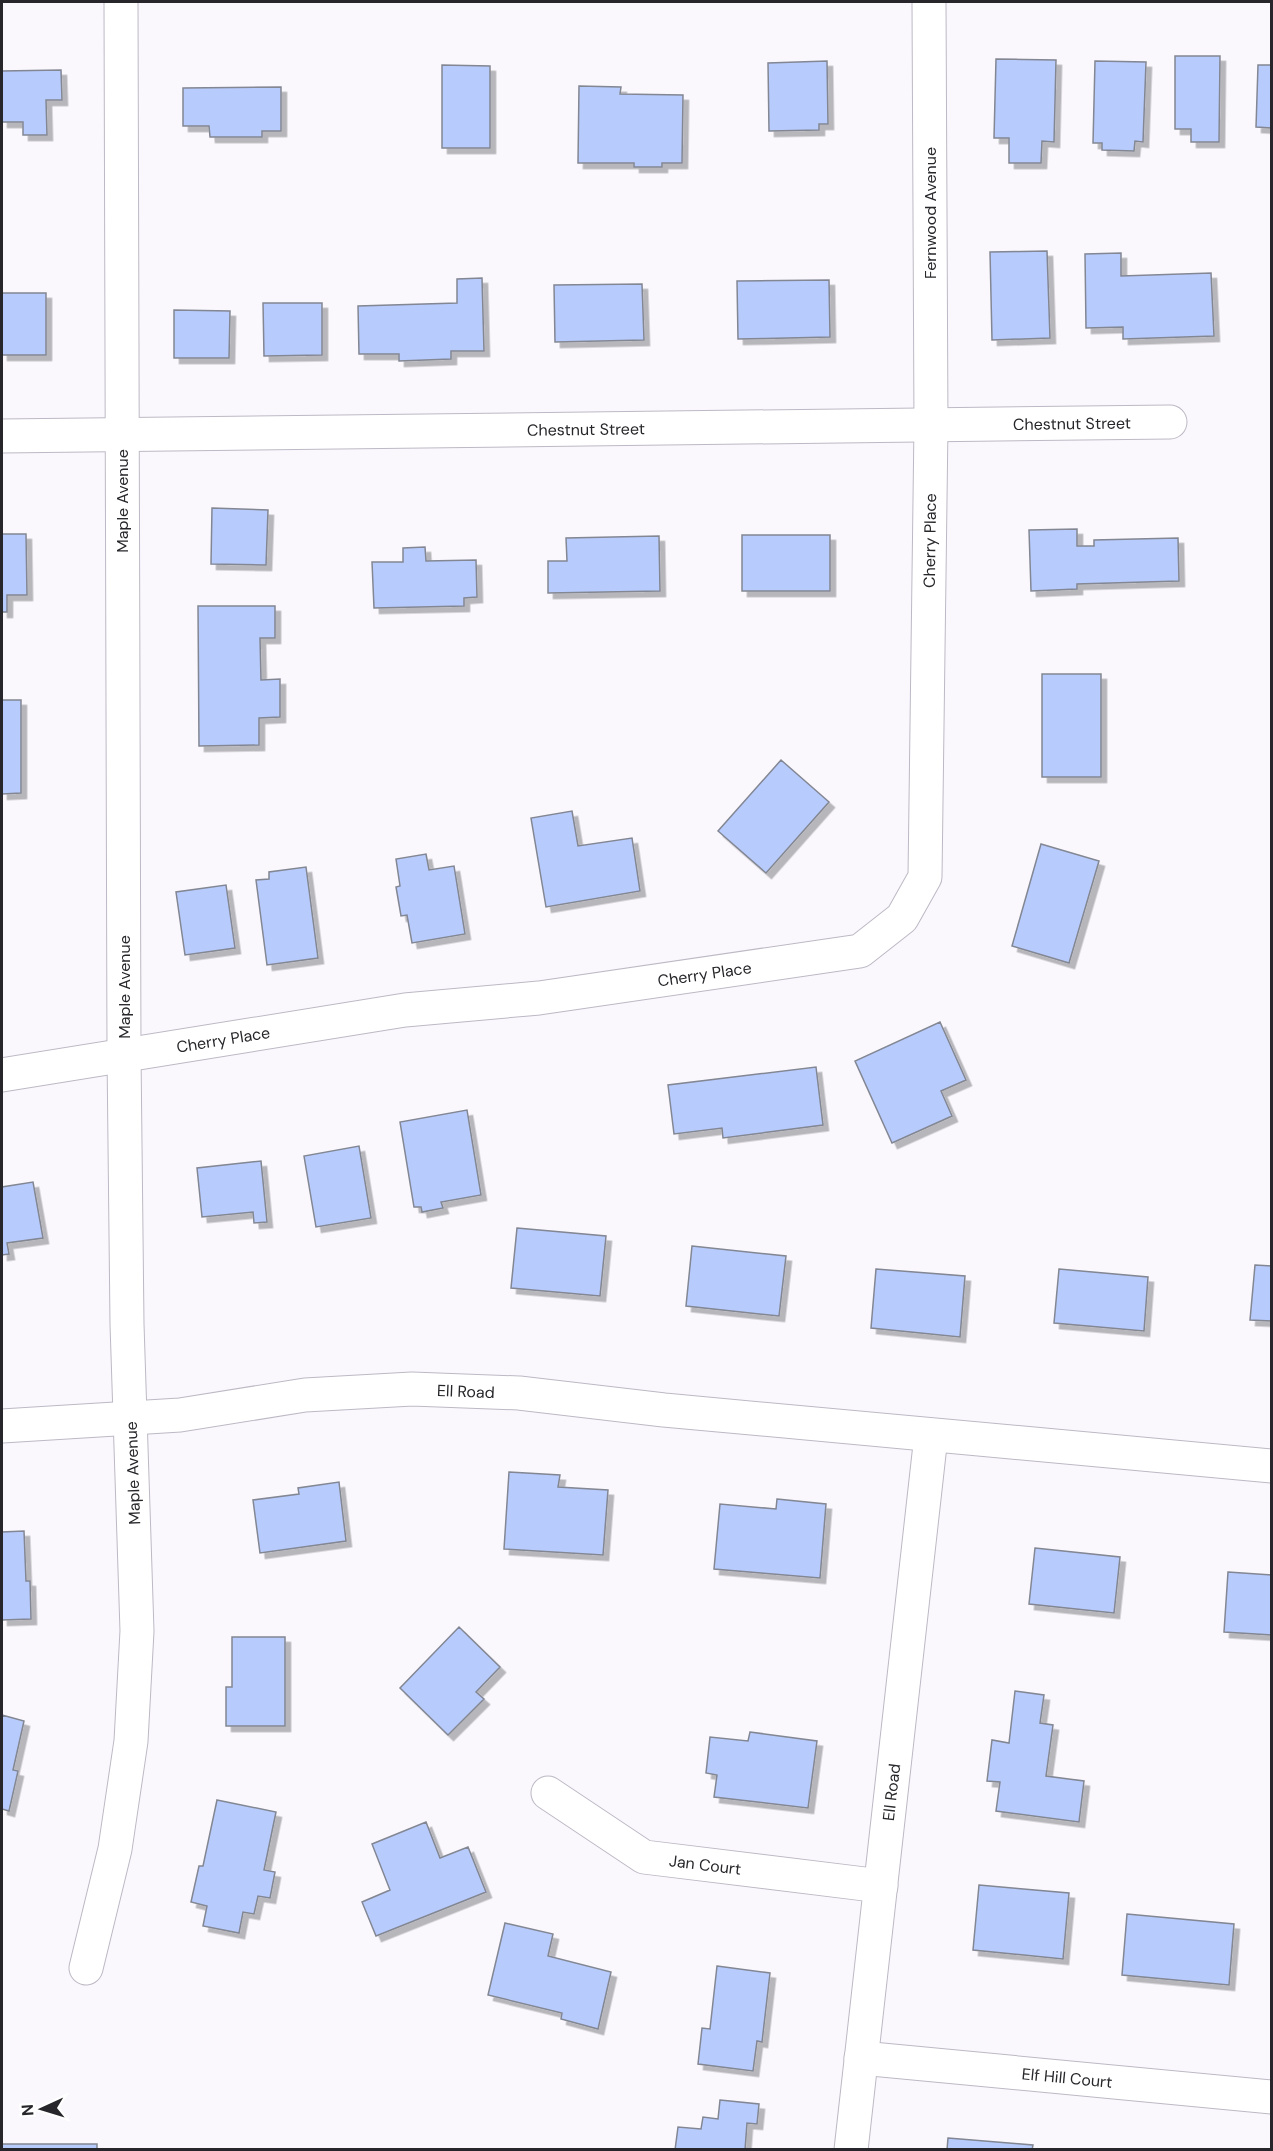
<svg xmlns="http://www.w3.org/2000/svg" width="1273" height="2151" font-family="'DM Sans',sans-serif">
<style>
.building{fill:#b7cbfd;stroke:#838793;stroke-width:1.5;filter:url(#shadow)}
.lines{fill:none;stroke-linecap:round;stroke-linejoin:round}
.minor-casing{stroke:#bdb9c5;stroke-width:35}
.minor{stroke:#fff;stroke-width:33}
.labels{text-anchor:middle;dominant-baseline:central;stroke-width:4.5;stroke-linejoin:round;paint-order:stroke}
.street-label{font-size:16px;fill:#27262a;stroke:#fff}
</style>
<defs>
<filter id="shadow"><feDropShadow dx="5.5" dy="5.5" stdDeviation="0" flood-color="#0004"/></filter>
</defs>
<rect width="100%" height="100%" fill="#faf8fd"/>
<path class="building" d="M1175 56H1220L1219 142H1191V129H1175Z
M996 59 1056 60 1054 142 1042 141 1041 163H1009V138H994Z
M827 61 828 124H819V130L769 131 768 63Z
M1095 61 1146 62 1143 142 1135 141 1134 151 1102 150V143H1093Z
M442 65 490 66V148H442Z
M1258 65H1272V128L1256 127Z
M61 70 62 100H46L47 135H23V122H2V71Z
M579 86 621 87 620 94 683 95 682 163H662V167H634V163H578Z
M281 87V131H262V137H210L209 126H183V88Z
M1047 251 1050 338 992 340 990 252Z
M1121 253V276L1211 273 1214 336 1123 339V327L1086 328 1085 254Z
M482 278 484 351H451V359L399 361V354H359L358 306 457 303V279Z
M829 280 830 337 738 339 737 281Z
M642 284 644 340 555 342 554 285Z
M2 293H46V355H2Z
M263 303H322V355L264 356Z
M174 310 230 311 229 358H174Z
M212 508 268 510 266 565 211 564Z
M1077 529V546H1094V540L1178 538 1179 581 1077 584V589L1031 591 1029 530Z
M2 534H26L27 595H7V612H2Z
M742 535H830V591H742Z
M659 536 660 591 548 593V561H567L566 538Z
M425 547 426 561 476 560 477 597 464 598V606L374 608 372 562H403V548Z
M198 606H275V638H260L261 680 280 679V717L259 718V745L199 746Z
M1042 674H1101V777H1042Z
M2 700H21V793L2 794Z
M781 760 829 802 766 873 718 831Z
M572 811 578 846 632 838 640 891 546 907 531 818Z
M1041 844 1099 861 1069 963 1012 946Z
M426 854 429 870 454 866 465 934 412 943 407 915 401 916 396 887 400 886 396 859Z
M306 867 318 958 267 965 256 880 269 879V872Z
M226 885 235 948 185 955 176 892Z
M940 1022 966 1080 941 1091 952 1116 892 1143 855 1061Z
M816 1067 823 1125 723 1138 722 1128 674 1134 668 1085Z
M467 1110 481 1195 441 1202 443 1208 422 1212 421 1207H414L400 1122Z
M359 1146 371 1218 316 1227 304 1156Z
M261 1161 267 1222 254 1223 253 1212 202 1217 197 1168Z
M33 1182 43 1238 7 1243 9 1254 2 1255V1187Z
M517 1228 606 1236 600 1296 511 1288Z
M692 1246 786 1256 779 1316 686 1306Z
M1255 1265 1272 1266V1321L1250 1320Z
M876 1269 965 1276 960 1337 871 1328Z
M1059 1269 1148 1277 1144 1331 1054 1323Z
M509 1472 560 1475 558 1487 608 1490 603 1555 504 1549Z
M339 1482 346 1541 260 1553 253 1500 299 1494 298 1488Z
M777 1499 826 1504 820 1578 714 1569 720 1504 776 1509Z
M24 1531 26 1581H30L31 1619 2 1620V1532Z
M1035 1548 1120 1557 1114 1613 1029 1604Z
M1228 1572 1272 1575V1635L1224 1632Z
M459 1627 500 1667 476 1692 484 1699 448 1735 400 1688Z
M232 1637H285V1726H226V1687H232Z
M1015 1691 1044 1695 1040 1723 1053 1725 1046 1776 1084 1781 1079 1822 996 1811 1000 1782 987 1781 992 1740 1009 1743Z
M2 1715 24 1721 13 1770 18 1771 9 1811 2 1809Z
M750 1732 817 1741 808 1808 714 1797 717 1775 706 1773 710 1737 748 1741Z
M217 1800 276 1812 264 1870 275 1872 270 1898 258 1896 254 1914 243 1912 239 1933 203 1926 207 1906 191 1902 199 1866H203Z
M426 1822 440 1858 468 1847 486 1892 376 1936 362 1902 390 1890 372 1844Z
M979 1885 1069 1893 1063 1959 973 1950Z
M1127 1914 1234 1924 1229 1985 1122 1975Z
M505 1923 553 1934 548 1956 611 1972 598 2029 561 2019 562 2013 488 1995Z
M717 1966 770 1973 762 2042 757 2041 753 2071 698 2064 702 2028 710 2029Z
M720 2100 759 2104 757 2124 747 2123 745 2150H675L678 2127 701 2129 703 2117 718 2119Z
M948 2138 1033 2145 1032 2150H947Z
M2 2144H97V2150H2Z"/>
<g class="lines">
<defs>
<g id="minor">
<path id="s1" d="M2 436 1170 422"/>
<path id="s2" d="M2 1075 405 1010 539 998 860 951 902 918 925 877 931 425 929 2"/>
<path id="s3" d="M2 1426 180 1415 305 1395 412 1389 519 1393 664 1410 1272 1466"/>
<path id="s4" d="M548 1793 644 1857 881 1886"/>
<path d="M86 1968 115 1849 131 1741 137 1631 127 1324 124 1054 121 2"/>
<path id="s5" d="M861 2058 1272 2097"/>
<path id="s6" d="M851 2150 931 1436"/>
</g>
</defs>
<use href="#minor" class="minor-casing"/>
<use href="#minor" class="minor"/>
</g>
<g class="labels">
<g class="street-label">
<text transform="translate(930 213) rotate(-90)">Fernwood Avenue</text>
<text stroke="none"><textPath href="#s1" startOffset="1070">Chestnut Street</textPath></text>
<text stroke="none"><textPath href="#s1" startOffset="584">Chestnut Street</textPath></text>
<text transform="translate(122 501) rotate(-90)">Maple Avenue</text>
<text stroke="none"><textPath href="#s2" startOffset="1304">Cherry Place</textPath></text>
<text stroke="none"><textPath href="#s2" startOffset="710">Cherry Place</textPath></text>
<text transform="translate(124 987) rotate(-90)">Maple Avenue</text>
<text stroke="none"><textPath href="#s2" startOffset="224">Cherry Place</textPath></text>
<text stroke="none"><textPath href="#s3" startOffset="466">Ell Road</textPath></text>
<text transform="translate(133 1473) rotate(-92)">Maple Avenue</text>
<text stroke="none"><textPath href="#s6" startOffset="360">Ell Road</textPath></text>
<text stroke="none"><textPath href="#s4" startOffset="177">Jan Court</textPath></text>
<text stroke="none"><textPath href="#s5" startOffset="207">Elf Hill Court</textPath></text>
</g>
</g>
<rect width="1273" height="2151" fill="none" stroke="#27262a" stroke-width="6"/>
<g transform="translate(42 2109) rotate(266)" stroke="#ffffff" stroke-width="4.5" paint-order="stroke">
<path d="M0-4.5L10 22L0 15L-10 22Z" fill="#27262a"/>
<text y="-9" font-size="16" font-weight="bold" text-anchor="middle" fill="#27262a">N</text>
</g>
</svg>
